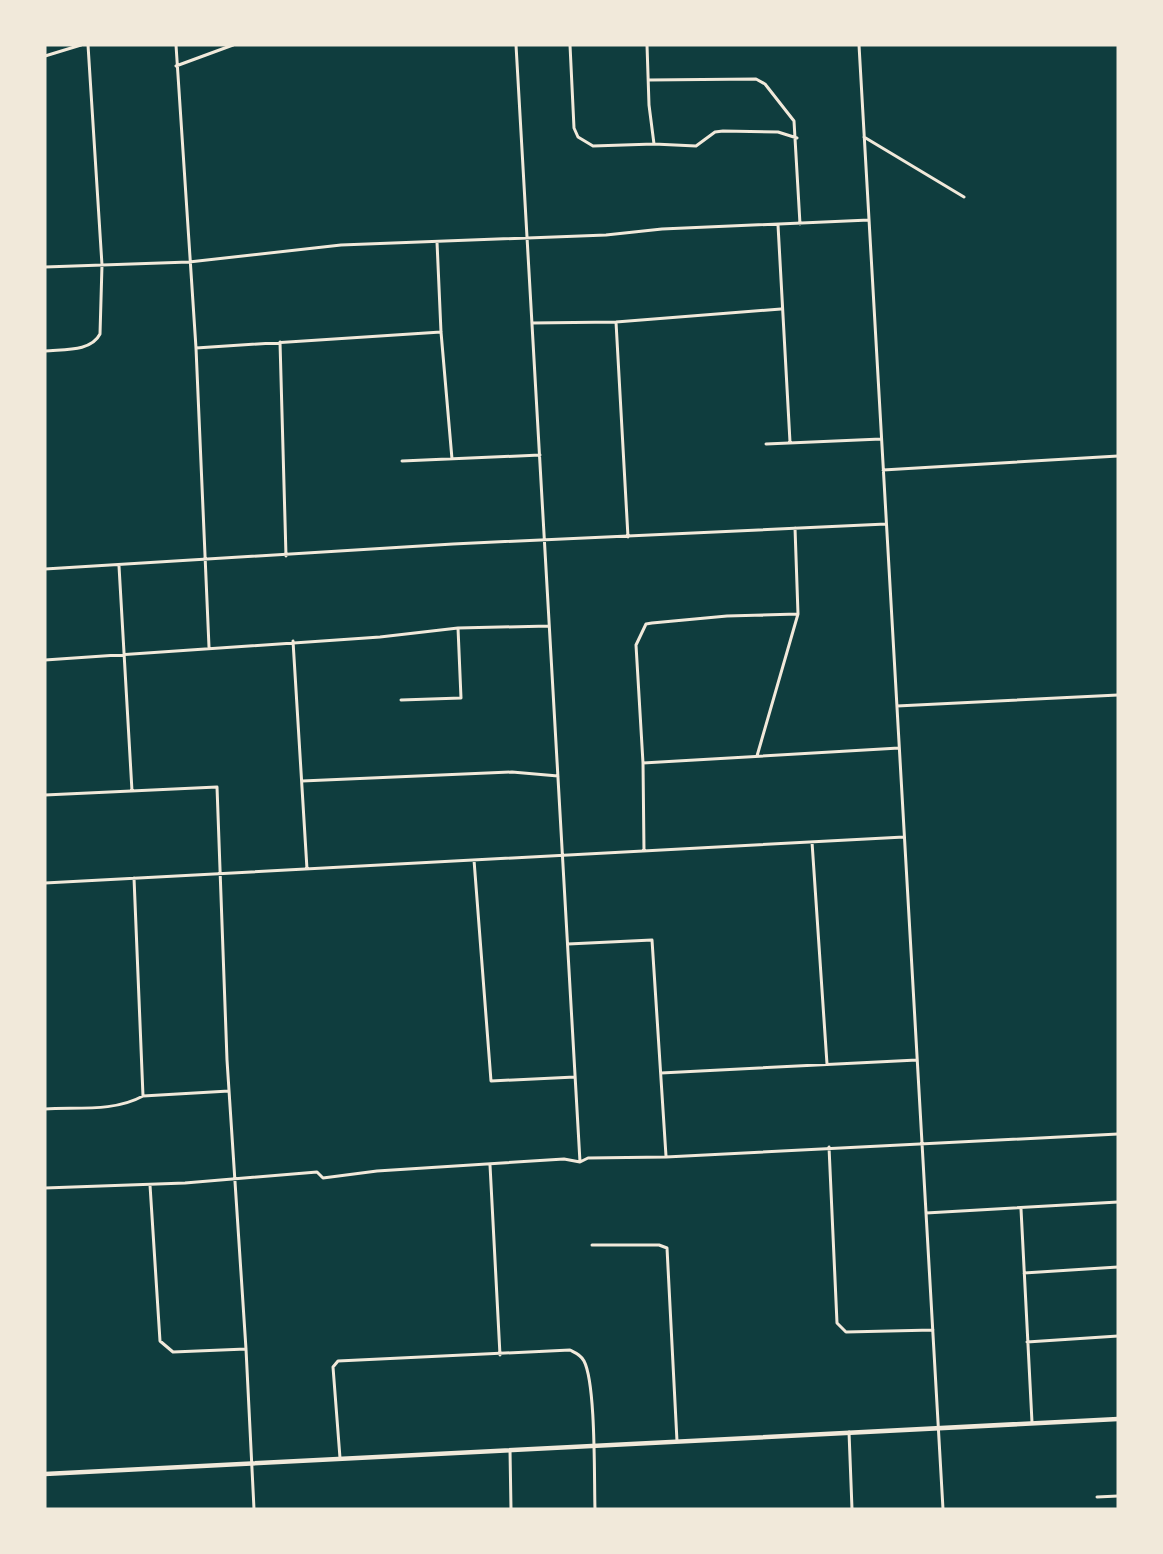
<svg xmlns="http://www.w3.org/2000/svg" width="1163" height="1554" font-family="'IBM Plex Sans',sans-serif">
<style>
.lines{fill:none;stroke-linecap:round;stroke-linejoin:round}
.minor{stroke:#f1e9da;stroke-width:3}
.tertiary{stroke:#f1e9da;stroke-width:4.5}
</style>
<rect width="100%" height="100%" fill="#0f3d3e"/>
<g class="lines">
<path class="minor" d="M176 45 196 348 209 647
M516 45 580 1162
M570 45 574 128 578 137 593 146 654 144 696 146 715 132 723 131 778 132 797 138
M647 45 649 105 654 144
M859 45 943 1509
M45 56 81 45
M176 66 233 45
M649 80 756 79 765 84 794 121 800 224
M864 137 964 197
M778 225 790 442
M437 242 441 332 452 459
M45 267 189 262 341 245 606 235 662 229 869 220
M616 322 628 537
M532 323 616 322 781 309
M280 342 286 556
M196 348 441 332
M45 351C63 349 91 352 100 334L102 265 88 45
M766 444 881 439
M402 461 540 455
M883 470 1118 456
M119 566 132 791
M45 569 453 544 886 524
M293 641 307 869
M45 660 380 637 458 628 549 626
M401 700 461 698 458 628
M897 706 1118 695
M757 756 798 614 795 528
M643 763 899 748
M302 781 512 772 558 776
M45 795 217 787 227 1060 246 1349
M812 842 827 1064
M644 851 643 763 636 645 646 624 652 623 727 616 798 614
M474 860 491 1081 575 1077
M134 878 143 1096
M45 883 904 837
M568 944 652 940 666 1156
M661 1073 917 1060
M45 1109C77 1107 114 1112 143 1096L229 1091
M829 1147 837 1323 846 1332 933 1330
M490 1165 500 1355
M150 1185 160 1341 173 1352 246 1349 254 1509
M45 1188 185 1183 317 1172 323 1178 377 1171 564 1159 580 1162 588 1158 666 1157 1118 1134
M1021 1209 1032 1422
M926 1213 1118 1202
M592 1245H659L667 1248 677 1441
M1024 1273 1118 1267
M1027 1342 1118 1336
M849 1432 852 1509
M510 1450 511 1509
M340 1458 333 1367 338 1361 570 1350C576 1353 581 1355 584 1361 596 1384 594 1479 595 1509
M1097 1497 1118 1496"/>
<path class="tertiary" d="M45 1474 1118 1419"/>
</g>
<rect width="1163" height="1554" fill="none" stroke="#f1e9da" stroke-width="93"/>
</svg>
